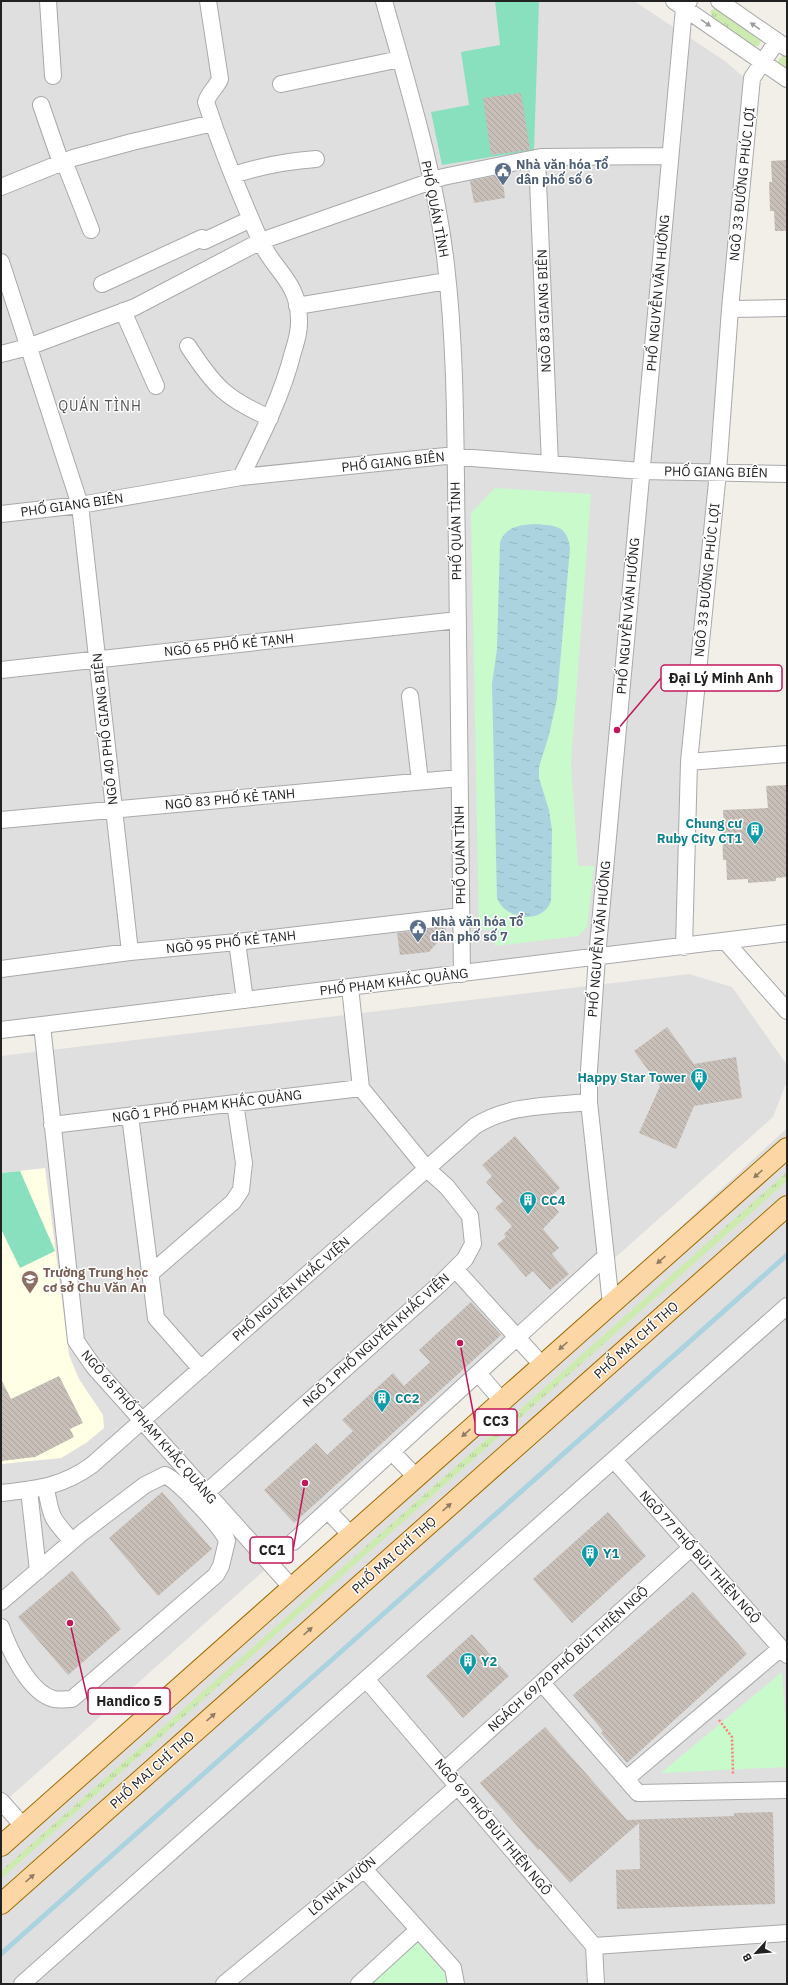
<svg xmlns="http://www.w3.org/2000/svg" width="788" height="1985" font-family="'IBM Plex Sans',sans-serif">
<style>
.residential{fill:#e0dfdf}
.education{fill:#ffffe5}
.grass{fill:url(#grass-tufts)}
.park{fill:#c8facc}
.pitch{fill:#88e0be}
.water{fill:url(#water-ripples)}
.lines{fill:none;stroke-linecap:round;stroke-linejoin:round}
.stream{stroke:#aad3df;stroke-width:5}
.building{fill:url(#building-back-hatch)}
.minor-casing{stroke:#a9a9a9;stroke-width:18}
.major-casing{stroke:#a06b00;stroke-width:22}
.path{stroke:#fa8072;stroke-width:2.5;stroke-dasharray:2 2;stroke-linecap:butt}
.minor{stroke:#fff;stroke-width:16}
.major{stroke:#fcd6a4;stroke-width:20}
.oneway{fill:#9c9c9c}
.oneway2{fill:#8f7c63}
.labels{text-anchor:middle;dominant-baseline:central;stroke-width:3;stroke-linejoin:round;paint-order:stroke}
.service-label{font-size:13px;font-weight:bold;fill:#4e5e75;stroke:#fff;text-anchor:start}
.street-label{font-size:13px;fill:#222;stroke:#fff}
.culture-label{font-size:13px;font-weight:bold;fill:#0d838f;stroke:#fff;text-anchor:start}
.education-label{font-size:13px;font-weight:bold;fill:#785e54;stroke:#fff;text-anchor:start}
.neighbourhood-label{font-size:14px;letter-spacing:1px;fill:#555;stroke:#fff}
.leader{fill:none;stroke:#c2185b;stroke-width:1.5}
.callout-dot{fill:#c2185b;stroke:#fff;stroke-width:1.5}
.callout{fill:#fff;stroke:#c2185b;stroke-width:1.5}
.callout-label{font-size:14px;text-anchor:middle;font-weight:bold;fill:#222}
</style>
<defs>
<pattern id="grass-tufts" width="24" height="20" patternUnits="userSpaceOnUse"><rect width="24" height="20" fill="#cdebb0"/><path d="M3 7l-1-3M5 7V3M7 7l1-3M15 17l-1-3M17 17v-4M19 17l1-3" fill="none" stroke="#b0c997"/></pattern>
<pattern id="water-ripples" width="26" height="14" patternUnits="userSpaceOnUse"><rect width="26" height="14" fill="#aad3df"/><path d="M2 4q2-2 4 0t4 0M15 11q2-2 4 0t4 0" fill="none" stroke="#92b5bf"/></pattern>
<pattern id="building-back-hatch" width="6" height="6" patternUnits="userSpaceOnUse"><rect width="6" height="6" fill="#c7bfb8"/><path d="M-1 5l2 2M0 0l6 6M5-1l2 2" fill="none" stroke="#aba49e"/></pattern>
</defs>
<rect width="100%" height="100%" fill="#f2efe9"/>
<path class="residential" d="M1 1H634L725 61 747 80 677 948 1 1030Z
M689 974 732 987 787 1065V1081L773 1117 1 1805V1056Z
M787 1128V1984H1V1840L292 1588Z"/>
<path class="education" d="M45 1168 69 1355 79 1379 103 1415 104 1428 86 1443 61 1458 1 1464V1173Z"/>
<path class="grass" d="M716 8 759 38 761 40 759 46H753L712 18 710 11Z
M783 56 787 57V70L778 62 779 59Z
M787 1172V1181L1 1879V1871Z"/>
<path class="park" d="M495 488 591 494 571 763 578 866H594L587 927 578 936 495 946 494 929 479 930 471 513Z
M782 1672 787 1736V1767L661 1773Z
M416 1939 445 1974 447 1984H370Z"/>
<path class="pitch" d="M495 1H539L534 150 442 165 431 112 469 105 461 52 500 45Z
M20 1171 55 1251 20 1268 1 1229V1173Z"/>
<path class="water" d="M536 524C556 526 567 525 570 548L557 699 549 735 539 767V778L549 810 552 830 551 901C543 925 505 920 497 898L492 684 497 649 500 542C506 526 520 525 536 524Z"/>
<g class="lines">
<path class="stream" d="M1 1954 787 1255"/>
</g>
<path class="building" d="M521 93 530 150 491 155 483 98Z
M787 160V231H775L774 211H770L769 182H772L771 161Z
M499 175H502L505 198 474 203 470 181Z
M787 785V877L776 878V881L748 883V879L727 880 726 860H723L722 831 724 830 723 810 768 808 766 786Z
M445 927 446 933 429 952 400 955 397 933Z
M667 1027 694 1064 736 1057 742 1098 694 1106 676 1149 639 1133 660 1086 634 1051Z
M515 1136 560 1188 548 1199 559 1212 543 1229 559 1248 552 1254 569 1274 550 1290 533 1271 526 1277 497 1244 506 1237 504 1234 512 1226 495 1208 503 1201 486 1182 492 1176 482 1165Z
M471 1302 501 1335 294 1523 264 1490 316 1443 327 1455 353 1431 342 1420 393 1373 404 1386 430 1362 419 1350Z
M59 1376 83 1423 70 1429 74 1437 35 1457 1 1461V1379L11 1399Z
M162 1492 212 1549 158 1596 109 1538Z
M608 1512 646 1556 572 1623 533 1579Z
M72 1571 121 1629 68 1675 18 1617Z
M693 1592 747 1654 627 1763 601 1733 603 1731 573 1695Z
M472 1634 509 1676 463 1718 426 1676Z
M545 1727 627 1820 734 1816V1813L773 1812 775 1904 617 1909 616 1870 640 1869 639 1823 570 1883 540 1849 538 1850 480 1783Z"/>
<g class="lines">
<defs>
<path id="minor" d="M48 1 53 76
M208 1 220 79C216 88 209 92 206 102 221 148 240 195 260 240 274 272 300 281 299 323 299 333 296 343 293 352 282 396 261 437 241 477
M384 1C408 87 436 175 446 265 457 359 455 455 457 550 459 691 460 832 462 974
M674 1 787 79
M719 1 787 48
M281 84 400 59
M41 105 61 163
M537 158 550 464
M64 161 91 230
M233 175C261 166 287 161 316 159
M1 187 73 158 132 142 213 123
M1 262 80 505 130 952
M102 284 202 238 204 241 251 219
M297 306 447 281
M730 309 787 308
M123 311 156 386
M188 346C214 386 226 399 270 418
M1 354 28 347 135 307 261 241 443 177 541 157 670 156
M1 514 80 505 241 477 446 456 642 471 787 474
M1 670 458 620
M410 696 420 781
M689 762 787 754
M1 820 459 778
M237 942 245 1000
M726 942 787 1011
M684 947 689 762 718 472 730 309 752 78 777 41
M1 969 130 952 237 942 461 916
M42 1025 76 1341 94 1367 292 1588
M1 1030 787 933
M130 1116 156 1318 201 1369
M52 1125 361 1088 350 987
M455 1269 542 1365
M150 1274 233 1202 241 1190 244 1163 235 1103
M611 1304 589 1102V1070L597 957 684 8 689 1
M478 1373 502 1401
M392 1452 416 1477
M614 1460 787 1655
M46 1488C51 1518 52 1519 72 1541
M29 1490 38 1571
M1 1493C36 1489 62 1487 92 1465L475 1126C509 1104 550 1106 589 1102
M206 1493 441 1283 465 1259 473 1244 470 1216 447 1187 427 1169 361 1088
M328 1511 351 1535
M293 1542 605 1257
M1 1602 83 1532 145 1485 165 1475C178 1481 222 1527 227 1541L221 1566 216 1575 72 1699C67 1699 59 1700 54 1699 29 1693 9 1649 1 1627
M366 1679 594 1946 596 1984
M542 1683 638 1793 787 1790
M445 1770 692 1547
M626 1779 781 1648
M1 1801 23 1826
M364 1869 453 1968 456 1984
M594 1946 787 1933
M22 1984 787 1306
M224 1984 364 1869 458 1786
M359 1984 418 1930"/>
<path id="major" d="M1 1846 787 1148
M1 1904 787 1206"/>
</defs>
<use href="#minor" class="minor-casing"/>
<use href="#major" class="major-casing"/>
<path class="path" d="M719 1720 732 1737 733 1775"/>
<use href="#minor" class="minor"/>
<use href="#major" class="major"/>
</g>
<defs><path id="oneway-solid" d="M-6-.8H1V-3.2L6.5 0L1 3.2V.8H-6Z"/></defs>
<g class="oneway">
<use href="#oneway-solid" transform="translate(706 23) rotate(35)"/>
<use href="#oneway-solid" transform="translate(755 26) rotate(-145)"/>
</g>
<g class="oneway2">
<use href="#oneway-solid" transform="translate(758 1174) rotate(138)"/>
<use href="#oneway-solid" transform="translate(661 1260) rotate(138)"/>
<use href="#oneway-solid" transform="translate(563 1346) rotate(138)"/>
<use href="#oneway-solid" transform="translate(466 1433) rotate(138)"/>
<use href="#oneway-solid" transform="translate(447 1507) rotate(-42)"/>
<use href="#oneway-solid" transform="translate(308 1631) rotate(-42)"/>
<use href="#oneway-solid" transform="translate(211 1717) rotate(-42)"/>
<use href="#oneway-solid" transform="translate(30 1878) rotate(-42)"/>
</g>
<defs>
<symbol id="civic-pin" viewBox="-11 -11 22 30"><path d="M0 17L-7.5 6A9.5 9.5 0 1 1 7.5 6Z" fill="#5c6f8a" stroke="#fff"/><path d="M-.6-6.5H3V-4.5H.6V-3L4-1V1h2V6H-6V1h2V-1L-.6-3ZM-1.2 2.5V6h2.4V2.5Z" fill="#fff"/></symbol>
<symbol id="building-pin" viewBox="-11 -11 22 30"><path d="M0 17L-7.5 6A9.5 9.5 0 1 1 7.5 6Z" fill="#0f9aa8" stroke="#fff"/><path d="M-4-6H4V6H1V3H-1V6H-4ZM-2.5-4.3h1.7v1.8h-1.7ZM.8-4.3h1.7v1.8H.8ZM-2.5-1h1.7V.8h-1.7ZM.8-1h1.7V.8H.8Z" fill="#fff"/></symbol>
<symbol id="school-pin" viewBox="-11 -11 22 30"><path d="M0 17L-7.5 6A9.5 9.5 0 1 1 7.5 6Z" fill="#8d6e63" stroke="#fff"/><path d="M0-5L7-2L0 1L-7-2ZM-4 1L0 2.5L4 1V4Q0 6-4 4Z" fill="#fff"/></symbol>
</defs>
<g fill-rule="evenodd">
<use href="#civic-pin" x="493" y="161" width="20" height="27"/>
<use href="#building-pin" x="745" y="820" width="20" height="27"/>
<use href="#civic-pin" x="408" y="918" width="20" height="27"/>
<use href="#building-pin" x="689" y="1067" width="20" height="27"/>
<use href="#building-pin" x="518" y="1190" width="20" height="27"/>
<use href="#school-pin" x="20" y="1269" width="20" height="27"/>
<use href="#building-pin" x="372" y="1388" width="20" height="27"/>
<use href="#building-pin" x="580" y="1543" width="20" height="27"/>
<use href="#building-pin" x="458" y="1651" width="20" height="27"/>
</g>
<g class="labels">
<g class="service-label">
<text x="516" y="164">Nhà văn hóa Tổ<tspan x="516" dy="15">dân phố số 6</tspan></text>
<text x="431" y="921">Nhà văn hóa Tổ<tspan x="431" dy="15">dân phố số 7</tspan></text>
</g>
<g class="street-label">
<text transform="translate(742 184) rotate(-84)">NGÕ 33 ĐƯỜNG PHÚC LỢI</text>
<text transform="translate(435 209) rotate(79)">PHỐ QUÁN TÌNH</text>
<text transform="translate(658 293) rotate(-85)">PHỐ NGUYỄN VĂN HƯỞNG</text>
<text transform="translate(544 311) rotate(-92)">NGÕ 83 GIANG BIÊN</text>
<text transform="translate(393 462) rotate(-6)">PHỐ GIANG BIÊN</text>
<text transform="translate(716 472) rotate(1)">PHỐ GIANG BIÊN</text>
<text transform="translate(72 505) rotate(-8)">PHỐ GIANG BIÊN</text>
<text transform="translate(456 531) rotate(-91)">PHỐ QUÁN TÌNH</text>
<text transform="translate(707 580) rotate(-84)">NGÕ 33 ĐƯỜNG PHÚC LỢI</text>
<text transform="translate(628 616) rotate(-85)">PHỐ NGUYỄN VĂN HƯỞNG</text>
<text transform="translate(229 645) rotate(-6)">NGÕ 65 PHỐ KẺ TẠNH</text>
<text transform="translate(105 729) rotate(-96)">NGÕ 40 PHỐ GIANG BIÊN</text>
<text transform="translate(230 799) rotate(-5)">NGÕ 83 PHỐ KẺ TẠNH</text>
<text transform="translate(460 855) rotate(-91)">PHỐ QUÁN TÌNH</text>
<text transform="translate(599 939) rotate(-85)">PHỐ NGUYỄN VĂN HƯỞNG</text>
<text transform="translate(231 942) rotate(-6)">NGÕ 95 PHỐ KẺ TẠNH</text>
<text transform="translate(394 982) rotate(-7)">PHỐ PHẠM KHẮC QUẢNG</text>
<text transform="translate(207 1106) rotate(-7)">NGÕ 1 PHỐ PHẠM KHẮC QUẢNG</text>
<text transform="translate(291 1289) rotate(-41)">PHỐ NGUYỄN KHẮC VIỆN</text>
<text transform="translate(376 1340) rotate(-42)">NGÕ 1 PHỐ NGUYỄN KHẮC VIỆN</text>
<text transform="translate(636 1340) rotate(-42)">PHỐ MAI CHÍ THỌ</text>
<text transform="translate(149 1427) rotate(49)">NGÕ 65 PHỐ PHẠM KHẮC QUẢNG</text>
<text transform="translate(394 1555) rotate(-42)">PHỐ MAI CHÍ THỌ</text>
<text transform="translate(700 1557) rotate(48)">NGÕ 77 PHỐ BÙI THIỆN NGỘ</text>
<text transform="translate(568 1659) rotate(-42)">NGÁCH 69/20 PHỐ BÙI THIỆN NGỘ</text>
<text transform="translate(152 1770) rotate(-42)">PHỐ MAI CHÍ THỌ</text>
<text transform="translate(493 1827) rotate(50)">NGÕ 69 PHỐ BÙI THIỆN NGÔ</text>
<text transform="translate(342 1886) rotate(-40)">LÔ NHÀ VƯỜN</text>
</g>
<g class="culture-label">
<text x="742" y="823" text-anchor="end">Chung cư<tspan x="742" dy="15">Ruby City CT1</tspan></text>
<text x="686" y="1077" text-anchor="end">Happy Star Tower</text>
<text x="541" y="1200">CC4</text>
<text x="395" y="1398">CC2</text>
<text x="603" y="1553">Y1</text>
<text x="481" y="1661">Y2</text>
</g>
<g class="education-label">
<text x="43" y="1272">Trường Trung học<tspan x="43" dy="15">cơ sở Chu Văn An</tspan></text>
</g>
<g class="neighbourhood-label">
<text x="100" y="406">QUÁN TÌNH</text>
</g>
</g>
<path class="leader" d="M617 730L661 678M460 1343L475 1422M305 1483L293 1550M70 1623L88 1701"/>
<g class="callout-dot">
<circle cx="617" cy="730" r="4"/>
<circle cx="460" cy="1343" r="4"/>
<circle cx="305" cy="1483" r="4"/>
<circle cx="70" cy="1623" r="4"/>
</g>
<g class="callout">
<rect x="661" y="665" width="121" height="26" rx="4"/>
<rect x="475" y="1409" width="42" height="26" rx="4"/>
<rect x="250" y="1537" width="43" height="26" rx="4"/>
<rect x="88" y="1688" width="82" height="26" rx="4"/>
</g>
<g class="callout-label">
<text x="721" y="683">Đại Lý Minh Anh</text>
<text x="496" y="1426">CC3</text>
<text x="272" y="1555">CC1</text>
<text x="129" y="1706">Handico 5</text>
</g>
<rect width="788" height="1985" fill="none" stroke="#222222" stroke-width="4"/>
<g transform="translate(756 1953) rotate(243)" stroke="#ffffff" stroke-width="3" paint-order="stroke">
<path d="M0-3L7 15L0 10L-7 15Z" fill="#222222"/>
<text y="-6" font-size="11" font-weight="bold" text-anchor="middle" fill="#222222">B</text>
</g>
</svg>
